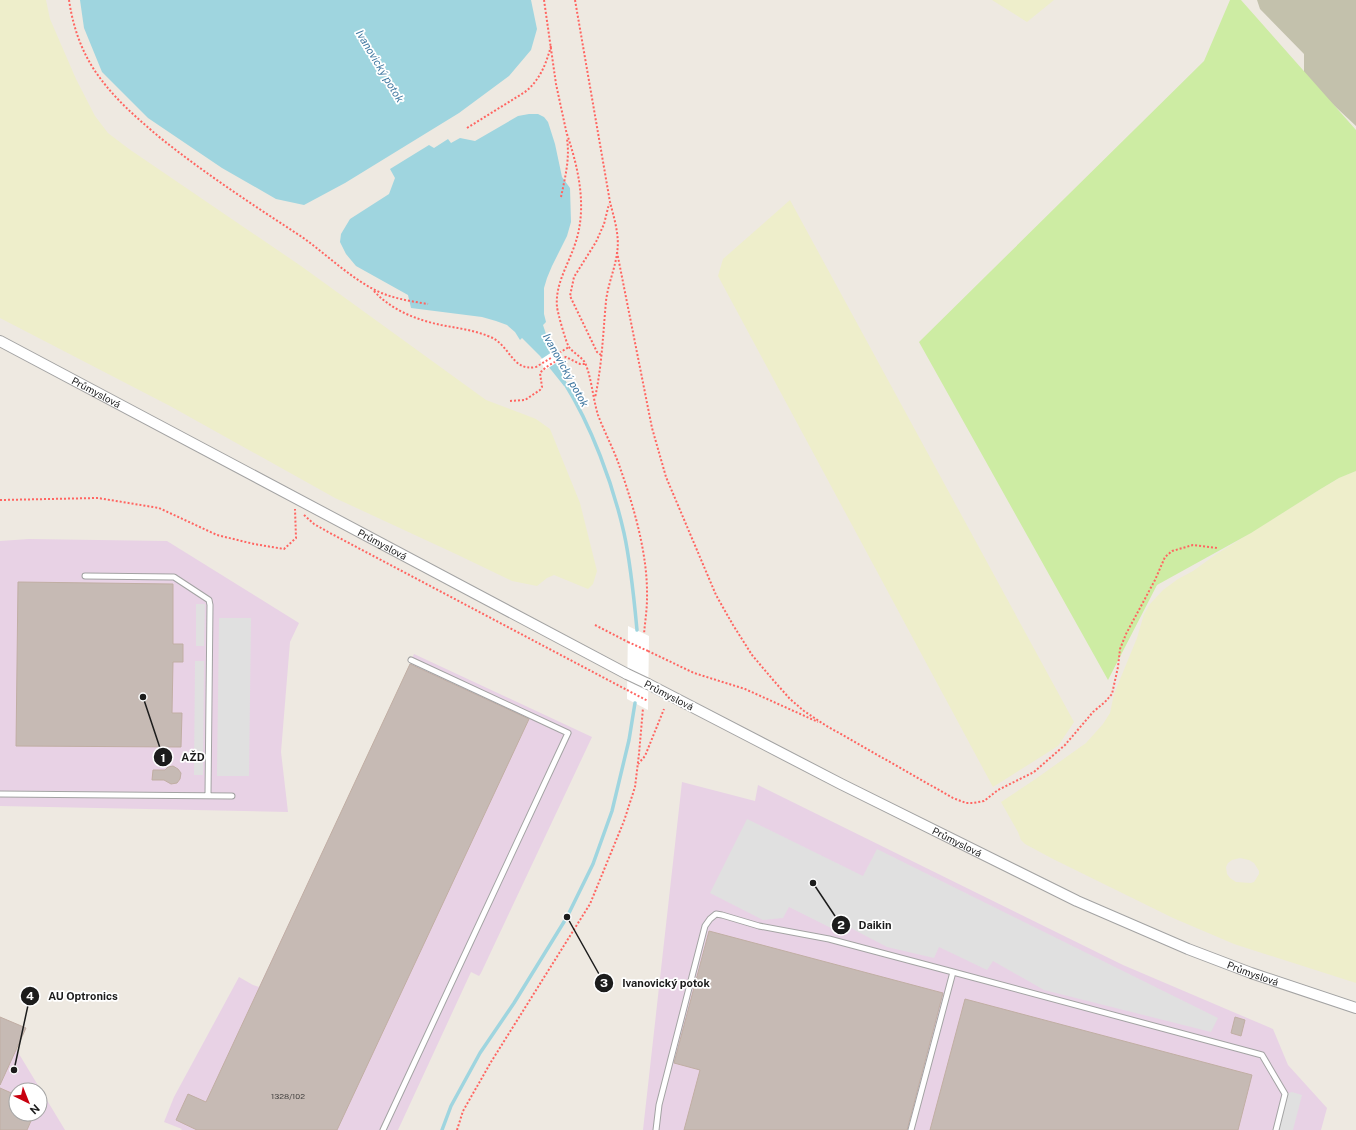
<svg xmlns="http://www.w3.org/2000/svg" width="1356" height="1130" font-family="'Public Sans',sans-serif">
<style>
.industrial{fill:#e8d2e5;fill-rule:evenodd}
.construction{fill:#c3c1ac}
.farmland{fill:#eeeecb;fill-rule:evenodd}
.grass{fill:#cdeca3}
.parking{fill:#e0e0e0}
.water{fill:#9fd5df}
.pier{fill:#fff}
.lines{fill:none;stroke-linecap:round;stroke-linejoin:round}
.stream{stroke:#9fd5df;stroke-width:3.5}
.building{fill:#c6bab4;stroke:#c0aea3}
.lane-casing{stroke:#a3a3a3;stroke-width:7}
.street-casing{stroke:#a3a3a3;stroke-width:12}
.path{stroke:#ff6561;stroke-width:2;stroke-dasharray:2 2;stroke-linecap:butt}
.lane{stroke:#fff;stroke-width:5}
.street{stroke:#fff;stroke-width:10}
.street-bridge-casing{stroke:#a3a3a3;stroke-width:12;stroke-linecap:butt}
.path-bridge{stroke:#ff6561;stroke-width:2;stroke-dasharray:2 2;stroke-linecap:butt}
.street-bridge{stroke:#fff;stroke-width:10}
.labels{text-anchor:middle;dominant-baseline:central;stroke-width:3.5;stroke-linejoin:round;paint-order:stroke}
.number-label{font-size:8px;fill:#464442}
.street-label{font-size:10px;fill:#1c1c1c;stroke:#fff}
.water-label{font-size:11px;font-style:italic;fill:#3f77a0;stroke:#fff}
.leader{fill:none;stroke:#1c1c1c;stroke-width:1.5}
.callout-dot{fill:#1c1c1c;stroke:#fff;stroke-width:1.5}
.mark-label{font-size:12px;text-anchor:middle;font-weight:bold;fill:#fff}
.callout-label{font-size:11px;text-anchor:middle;font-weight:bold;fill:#1c1c1c;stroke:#fff;stroke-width:3.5;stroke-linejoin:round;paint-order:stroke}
</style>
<rect width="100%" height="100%" fill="#eee9e1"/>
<path class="industrial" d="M29 539 167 541 299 623 290 642 281 752 288 812 0 806V541Z
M414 654 592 737 481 973 479 976 471 972 398 1130H181L182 1129 164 1122 174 1097 239 977 253 985 259 987 411 663V660Z
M682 782 755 801 758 785 1123 965 1273 1029 1288 1065 1327 1108 1321 1130H643Z
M0 1017 26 1028 16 1049 65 1130H0ZM16 1090H40V1114H16Z"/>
<path class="construction" d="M1257 0H1356V126L1304 77V54L1260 9Z"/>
<path class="farmland" d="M0 0H46L50 19 76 79 95 116 108 133 129 149 301 266 486 400 536 419 550 429 580 503 597 571 593 584 588 589 554 575 547 578 537 586 512 581 458 555 335 498 170 406 0 318Z
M992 0H1054L1027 22Z
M790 200 1074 722 1058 746 993 787 718 276 723 259Z
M1356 471V983L1234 944 1173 918 1053 859 1025 844 1021 840 1018 832 1001 802 1037 778 1086 743 1103 724 1110 713 1114 694 1137 638 1144 614 1150 604 1163 590 1178 579 1193 571 1215 555 1319 490 1339 478ZM1240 858 1249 860 1254 863 1259 871V874L1254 882 1251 883 1236 882 1230 878 1227 874 1226 867 1228 863 1232 860Z"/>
<path class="grass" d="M1230 0H1241L1356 130V471L1339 478 1319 490 1251 533 1157 585 1108 680 919 342 1204 61Z"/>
<path class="parking" d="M196 604H205L204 646H196Z
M219 618H251L249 776H217Z
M195 661H204L203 775H194Z
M747 819 863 876 877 849 1218 1018 1211 1032 1044 990 993 961 987 970 939 947 934 958 887 947 841 923 837 931 789 907 783 918 763 920 710 893Z
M1292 1092 1302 1095 1293 1130H1276L1285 1094Z"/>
<path class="water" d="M80 0H531L537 29 531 50 509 76 459 113 345 183 304 205 276 199 222 168 148 118 102 72 84 28Z
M529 114H538L544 117 548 122 555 144 562 177 570 188 571 222 567 236 552 266 547 278 544 288V314L546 322 543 325 551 349 567 384 564 386 540 356 522 338 520 340 515 332 507 325 496 321 482 317 411 308 408 295 356 266 346 254 340 242 341 234 350 219 389 194 395 178 390 169 429 145 434 148 448 139 451 143 460 138 475 141 518 116Z"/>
<path class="pier" d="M555 350 561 360 545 370 540 360Z
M628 626 649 636 648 710 627 699Z"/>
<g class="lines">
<path class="stream" d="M564 382C591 425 613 484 624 533 631 565 634 598 637 630
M442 1130 451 1106 480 1053 514 1003 567 917 593 864 612 811 629 740 635 703"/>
</g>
<path class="building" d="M18 582 173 584V644H183V662H173L172 713H182L181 747 16 746Z
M410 664 529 719 337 1130H197L176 1120 188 1094 206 1102Z
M173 766 178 769 181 773 180 779 177 783 171 784 164 780H152L153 770H165L168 767Z
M709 931 943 993 907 1130H684L700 1070 674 1063Z
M965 999 1252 1075 1238 1130H930Z
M0 1017 26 1028 0 1085Z
M1235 1017 1245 1020 1241 1036 1231 1033Z
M0 1088 16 1095V1114H34L27 1130H0Z"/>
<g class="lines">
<defs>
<path id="lane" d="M85 576 174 577 209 600 210 605 208 795
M0 794 232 796
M383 1130 568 733 411 660
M656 1130 659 1105 705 926 710 919 716 914 722 915 759 926 829 939 953 972
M911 1130 953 972 1262 1055 1285 1094 1276 1130"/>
<g id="street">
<path id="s1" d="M0 341 627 674"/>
<path id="s2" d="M648 684 841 784 1077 901 1188 949 1251 973 1356 1008"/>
</g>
</defs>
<use href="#lane" class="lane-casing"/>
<use href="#street" class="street-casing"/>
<path class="path" d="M69 0C73 28 83 56 100 78 116 100 137 118 158 136 204 173 253 205 302 237 326 254 347 275 373 289 390 298 409 301 428 304
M544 0 556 84 567 135
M575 0 610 202C614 218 620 236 617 253 615 269 608 284 606 301 603 334 602 365 595 398
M467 128 525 92C540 80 546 64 551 46
M567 134C579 170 588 210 574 247 567 267 555 285 557 307 558 314 566 343 569 347 574 354 583 357 586 365 592 381 593 399 598 415 604 431 612 446 618 462 633 504 648 553 647 598 647 610 645 622 644 634
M561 197C565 178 570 159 567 139
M617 252 652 428 666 477 716 595 733 625 752 655 774 681 790 699 804 711 825 725 953 798 966 803H973L984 801 998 790 1034 772 1065 745 1093 712 1105 702 1112 694 1118 667 1120 649 1126 634 1155 580 1165 557 1172 551 1193 545 1218 548
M374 291C391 310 417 320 441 325 457 328 473 330 488 336 510 343 511 372 536 367L569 347
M601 355 597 352 570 296 574 277 596 242 604 224 609 204
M510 401 525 400 540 390 542 387 540 373C546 366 557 360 566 357L580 364H586
M0 500 98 498 159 508 217 535 254 544 284 549 296 538 295 509
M304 515 314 524 328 532 627 690
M595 625 628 642
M648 651 694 673 745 689 818 722
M638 764 645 756 664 709
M457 1130 463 1111 491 1062 590 904 624 821 635 787 639 754 643 708"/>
<use href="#lane" class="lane"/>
<use href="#street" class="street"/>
<defs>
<path id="street-bridge" d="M627 674 648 684"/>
</defs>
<use href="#street-bridge" class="street-bridge-casing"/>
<path class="path-bridge" d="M628 642 648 651
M627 690 648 701"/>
<use href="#street-bridge" class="street-bridge"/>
</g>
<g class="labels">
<g class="number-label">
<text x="288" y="1096">1328/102</text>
</g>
<g class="street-label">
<text stroke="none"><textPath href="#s1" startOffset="109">Průmyslová</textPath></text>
<text stroke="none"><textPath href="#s1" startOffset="433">Průmyslová</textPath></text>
<text transform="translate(669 695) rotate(27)">Průmyslová</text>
<text stroke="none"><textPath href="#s2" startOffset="347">Průmyslová</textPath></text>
<text stroke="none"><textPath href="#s2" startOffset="671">Průmyslová</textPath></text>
</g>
<g class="water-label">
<text transform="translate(380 66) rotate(59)">Ivanovický potok</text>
<text transform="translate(566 370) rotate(61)">Ivanovický potok</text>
</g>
</g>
<path class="leader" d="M143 697L163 757M813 883L841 925M567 917L604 983M14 1070L30 996"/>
<g class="callout-dot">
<circle cx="143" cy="697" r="4"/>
<circle cx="813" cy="883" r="4"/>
<circle cx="567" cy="917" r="4"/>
<circle cx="14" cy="1070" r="4"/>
<circle cx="163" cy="757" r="10"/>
<circle cx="841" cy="925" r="10"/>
<circle cx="604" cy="983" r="10"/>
<circle cx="30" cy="996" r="10"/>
</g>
<g class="mark-label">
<text x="163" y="762">1</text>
<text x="841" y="929">2</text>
<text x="604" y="987">3</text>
<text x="30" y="1000">4</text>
</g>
<g class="callout-label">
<text x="193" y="761">AŽD</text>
<text x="875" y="929">Daikin</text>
<text x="666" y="987">Ivanovický potok</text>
<text x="83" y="1000">AU Optronics</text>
</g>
<g transform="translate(28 1102) rotate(137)"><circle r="19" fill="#ffffff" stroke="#a4a4a4"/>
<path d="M0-3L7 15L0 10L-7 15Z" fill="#c8000f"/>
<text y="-6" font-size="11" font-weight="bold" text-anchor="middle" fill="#1c1c1c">N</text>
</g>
</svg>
